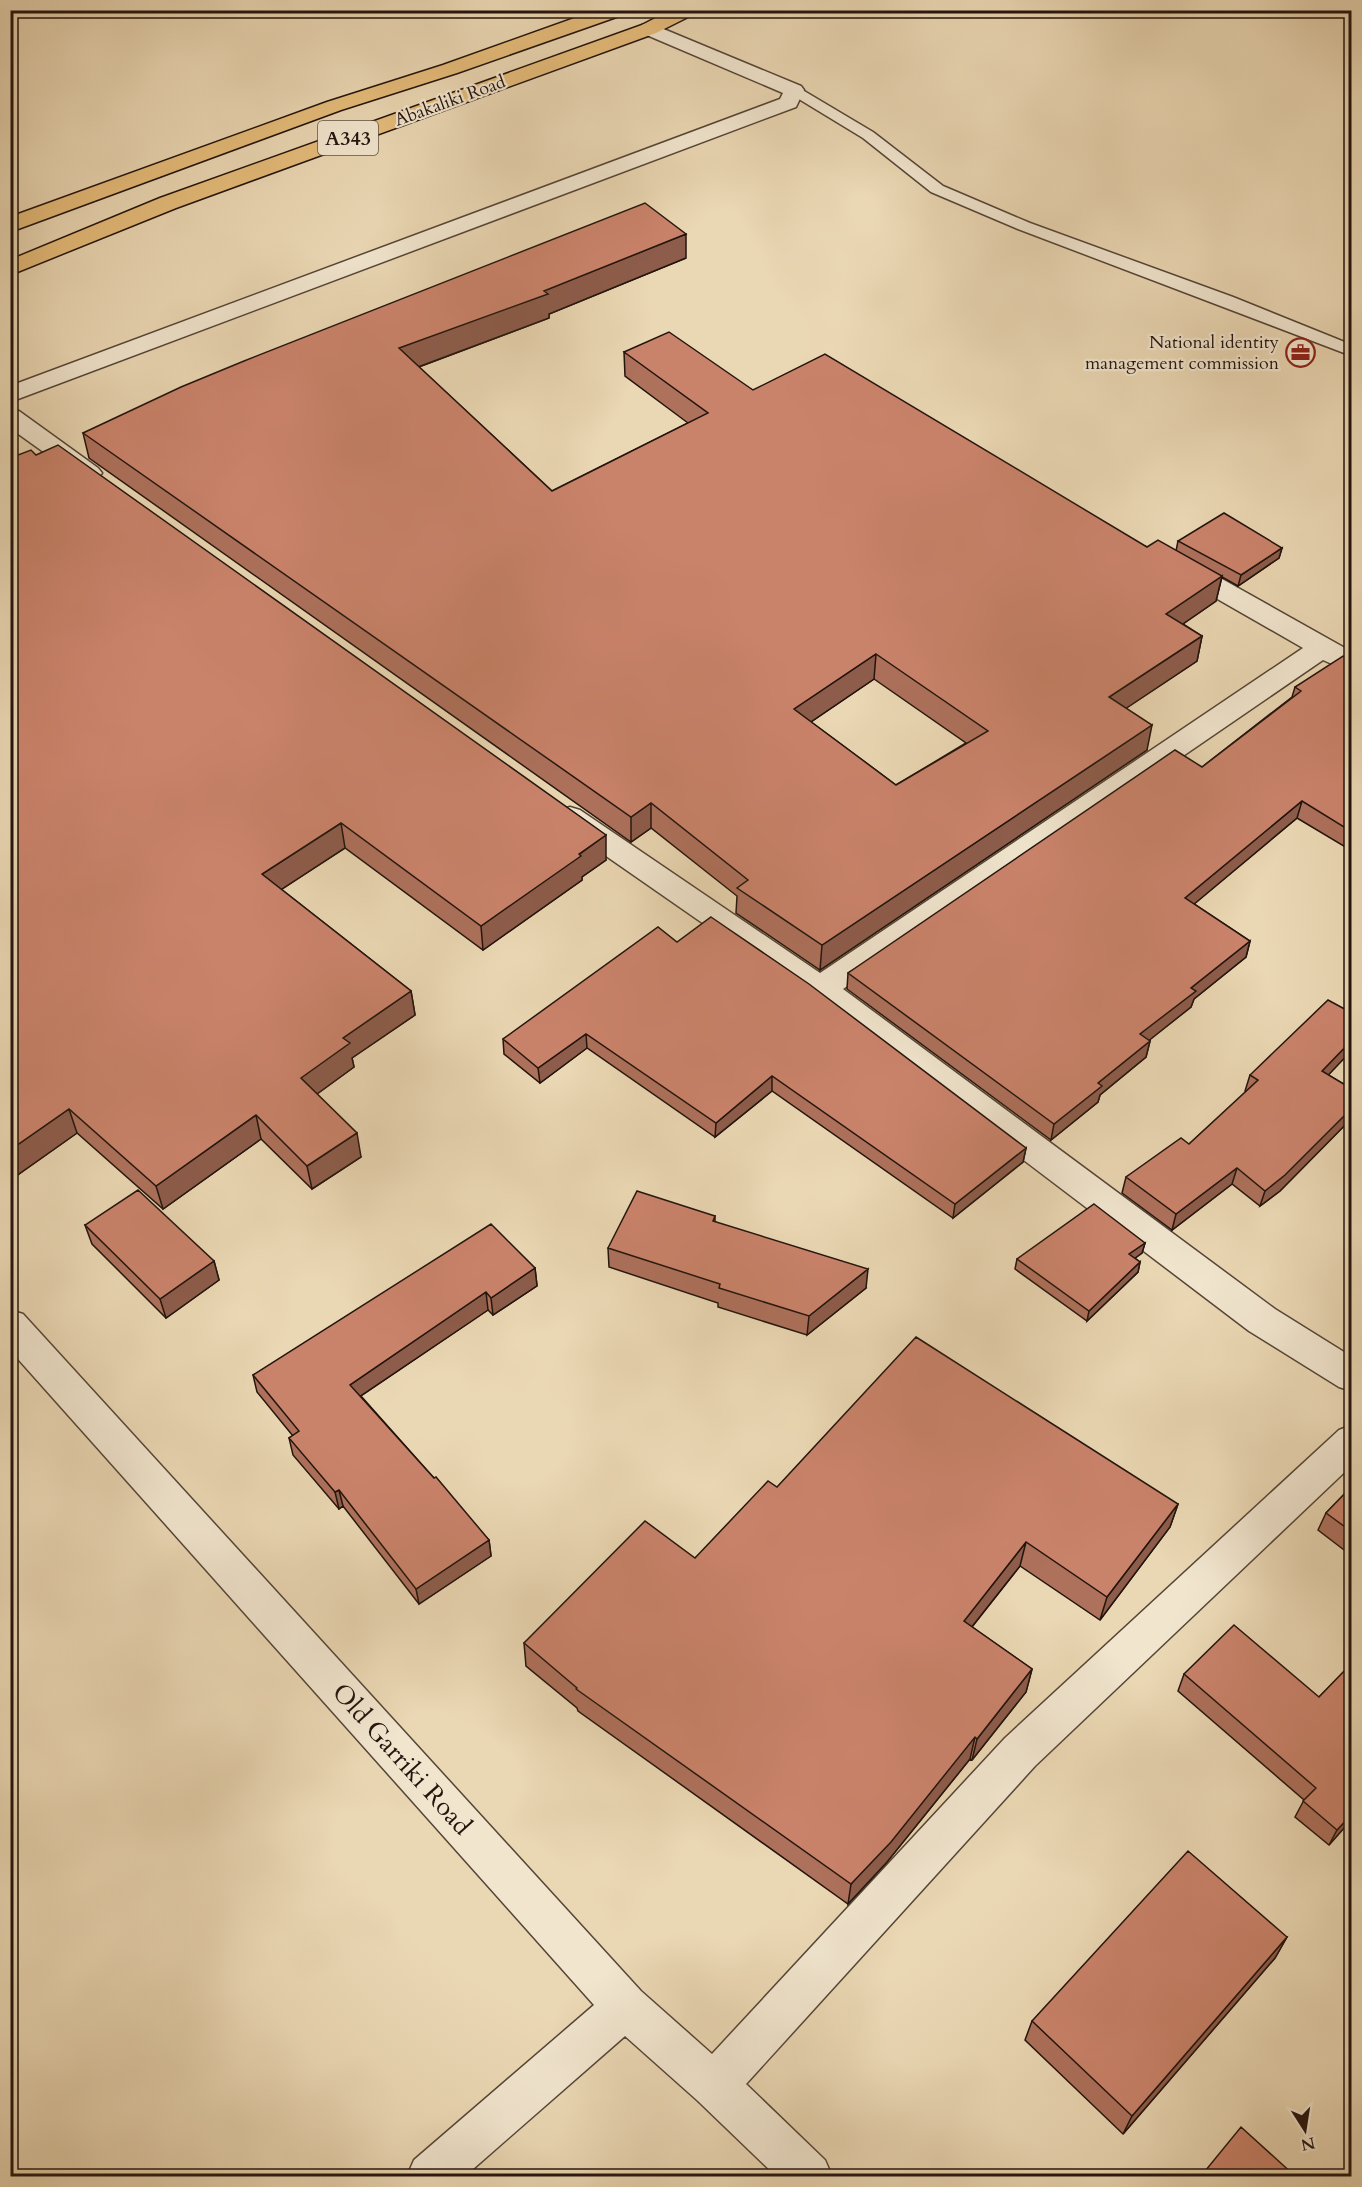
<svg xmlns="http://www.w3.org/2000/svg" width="1362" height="2187" font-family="Cardo,serif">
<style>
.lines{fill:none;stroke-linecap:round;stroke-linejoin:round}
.service-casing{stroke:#554536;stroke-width:3}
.minor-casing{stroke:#554536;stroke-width:3}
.trunk-casing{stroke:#23140d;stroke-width:3}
.service{fill:#f1e5ce;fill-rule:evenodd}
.minor{fill:#f1e5ce;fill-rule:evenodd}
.trunk{fill:#e5bc7a;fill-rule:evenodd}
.wall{fill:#ae715c;stroke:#23140d;stroke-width:1.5;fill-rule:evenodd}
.shaded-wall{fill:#8d5c4b;stroke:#23140d;stroke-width:1.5}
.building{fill:#ca836b;stroke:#23140d;stroke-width:1.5;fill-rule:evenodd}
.labels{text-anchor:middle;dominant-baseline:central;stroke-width:4.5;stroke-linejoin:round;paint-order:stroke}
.far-street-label{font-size:18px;fill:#23140d;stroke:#f1e5ce}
.far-poi-label{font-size:18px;fill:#23140d;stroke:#f1e5ce;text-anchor:end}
.shield{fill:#f1e5ce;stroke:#615347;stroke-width:1.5}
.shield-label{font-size:20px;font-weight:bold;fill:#23140d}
.near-street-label{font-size:26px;fill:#23140d;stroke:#f1e5ce}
</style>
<rect width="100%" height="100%" fill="#ead7b3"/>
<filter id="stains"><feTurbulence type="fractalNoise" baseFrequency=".00333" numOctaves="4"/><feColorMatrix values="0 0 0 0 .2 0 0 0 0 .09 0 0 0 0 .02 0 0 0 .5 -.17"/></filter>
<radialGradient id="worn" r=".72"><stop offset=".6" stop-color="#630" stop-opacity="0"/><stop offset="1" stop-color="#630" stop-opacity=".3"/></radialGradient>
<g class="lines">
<defs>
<path id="service" d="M794 85 873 132 943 186 1030 223 1233 297 1352 345V356L1018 229 931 192 863 138 789 93 786 90 789 87Z"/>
<path id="minor" d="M649 23 801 86 804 90 796 107 10 402V386L780 99 783 93 642 33 639 29 642 25Z
M10 409 19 411 98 468 102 473 98 478 89 481 80 478 10 428Z
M1181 559 1190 561 1352 652V673L1323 660 843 989 1275 1309 1352 1357V1391L1339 1387 1249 1331 809 997 560 824 555 817 560 810 570 807 580 810 820 973 1303 648 1172 573 1168 567 1172 561Z
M10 1310 23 1314 641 1991 712 2054 1005 1738 1339 1430 1352 1425V1465L1035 1766 746 2084 825 2160 832 2176H776L698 2101 625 2036 465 2176H407L414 2160 594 2005 10 1350Z"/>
<path id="trunk" d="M597 10H628L625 14 457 73 341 110 10 232V217L327 102 443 65Z
M671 10H697L694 14 656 33 176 208 10 275V260L160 198 642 25Z"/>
</defs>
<use href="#service" class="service-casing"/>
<use href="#minor" class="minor-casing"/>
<use href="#trunk" class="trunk-casing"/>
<use href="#service" class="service"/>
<use href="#minor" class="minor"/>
<use href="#trunk" class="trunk"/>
</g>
<path class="wall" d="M686 258 549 314V318L419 367 552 491 688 423 625 376 624 352 753 390 1147 547 1176 551 1178 541 1282 548 1279 558 1238 586 1222 577 1216 601 1183 624 1202 636 1197 661 1126 708 1147 750 820 970 736 913 737 896 651 828 631 842 89 458 83 433ZM874 679 966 743 896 785 811 722Z
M36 455 606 860 582 877V880L483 950 345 848 281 889 411 991 415 1015 352 1058 354 1067 317 1094 361 1157 312 1189 261 1139 163 1209 77 1133 16 1176 10 1172V458Z
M1352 661V851L1297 818 1194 904 1250 941 1246 957 1194 999 1191 1007 1149 1040 1150 1041 1146 1057 1100 1095 1098 1102 1051 1140 847 989 848 973 1202 767 1292 697 1295 687Z
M677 942 1026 1148 1023 1162 953 1218 772 1091 715 1137 587 1048 540 1083 504 1054 503 1039Z
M1352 1050 1328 1075 1352 1089V1118L1280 1191 1260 1206 1232 1184 1172 1230 1122 1193 1126 1177 1189 1144 1246 1092 1245 1091 1250 1075Z
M715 1216V1222L866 1288 807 1335 718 1307V1303L609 1267 608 1248Z
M85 1225 214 1261 219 1280 166 1318 92 1244Z
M1145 1243 1142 1253 1135 1258 1140 1262 1138 1272 1087 1321 1015 1269 1017 1259Z
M535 1268 537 1286 493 1315 488 1310 361 1396 489 1540 491 1556 419 1604 343 1506 339 1509 293 1455 289 1438 293 1436 257 1392 253 1375Z
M1352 1486V1556L1318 1530 1326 1513Z
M777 1487 1178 1504 1170 1527 1100 1620 1020 1566 972 1627 1032 1669 1026 1692 972 1760 970 1759 887 1862 848 1904 578 1711 577 1708 526 1666 524 1643 695 1558Z
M1352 1663V1819L1329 1845 1295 1817 1304 1800 1178 1691 1184 1674 1319 1697Z
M1287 1937 1275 1958 1123 2134 1025 2040 1032 2021Z"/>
<path class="shaded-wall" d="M686 234V258L549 314V318L402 373 399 348Z
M1282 548 1279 558 1238 586 1241 575Z
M1222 576 1216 601 1161 639 1166 614Z
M1202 636 1197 661 1104 723 1109 697Z
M876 654 874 679 793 734 794 709Z
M1152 725 1147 750 820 970 822 945Z
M1302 801 1297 818 1181 915 1185 898Z
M651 803V828L631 842V817Z
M341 823 345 848 267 899 262 874Z
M606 835V860L582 877V880L483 950 481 926Z
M1250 941 1246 957 1194 999 1191 1007 1137 1050 1140 1034 1191 988Z
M411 991 415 1015 352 1058 354 1067 306 1102 301 1078 343 1038Z
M586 1034 587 1048 540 1083 538 1068Z
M1352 1040V1050L1317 1087 1322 1071Z
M1150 1041 1146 1057 1100 1095 1098 1102 1051 1140 1054 1124 1098 1083Z
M772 1076V1091L715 1137 716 1123Z
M1352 1108V1118L1280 1191 1260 1206 1265 1191Z
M69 1109 77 1133 16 1176 10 1162V1150Z
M256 1115 261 1139 163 1209 156 1186Z
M357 1133 361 1157 312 1189 307 1166Z
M1026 1148 1023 1162 953 1218 955 1204Z
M1237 1168 1232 1184 1172 1230 1176 1214Z
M1145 1243 1142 1253 1127 1264 1129 1254Z
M214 1261 219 1280 166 1318 160 1299Z
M1140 1262 1138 1272 1087 1321 1089 1311Z
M535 1268 537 1286 493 1315 491 1298Z
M868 1269 866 1288 807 1335 809 1316Z
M486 1292 488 1310 353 1401 350 1385Z
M339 1490 343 1506 339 1509 335 1492Z
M1178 1504 1170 1527 1100 1620 1107 1597Z
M489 1540 491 1556 419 1604 416 1589Z
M1026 1542 1020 1566 959 1643 964 1621Z
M1032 1669 1026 1692 972 1760 977 1739Z
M975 1737 970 1759 887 1862 848 1904 851 1884Z
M1352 1814V1819L1329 1845 1337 1830Z
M1287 1937 1275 1958 1123 2134 1132 2116Z"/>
<path class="building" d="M645 203 686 234 544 291 548 294 399 348 552 491 708 413 624 352 669 332 753 390 825 354 1147 547 1158 540 1222 576 1166 614 1202 636 1109 697 1152 725 822 945 737 888 748 880 651 803 631 817 83 433 181 387 244 361ZM876 654 988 731 896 785 794 709Z
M58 445 606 835 579 854 581 856 481 926 341 823 262 874 411 991 343 1038 350 1043 301 1078 357 1133 307 1166 256 1115 156 1186 69 1109 10 1150V938H11L10 937V458L31 450 36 455Z
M1224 513 1282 548 1241 575 1178 541Z
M1343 656 1352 661V832L1302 801 1185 898 1250 941 1191 988 1196 991 1140 1034 1150 1041 1098 1083 1102 1086 1054 1124 848 973 1175 750 1202 767 1301 691 1295 687Z
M711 917 809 984 1026 1148 955 1204 772 1076 716 1123 586 1034 538 1068 503 1039 658 927 677 942Z
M1328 1000 1352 1013V1040L1322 1071 1352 1089V1108L1285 1175 1265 1191 1237 1168 1176 1214 1126 1177 1181 1138 1189 1144 1258 1080 1250 1075Z
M138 1190 214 1261 160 1299 85 1225Z
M637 1191 715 1216 713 1221 868 1269 809 1316 719 1288 720 1284 608 1248Z
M1094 1204 1145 1243 1129 1254 1140 1262 1089 1311 1017 1259Z
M491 1224 535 1268 491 1298 486 1292 350 1385 434 1478 436 1477 489 1540 416 1589 339 1490 335 1492 289 1438 299 1431 253 1375Z
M916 1337 1178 1504 1107 1597 1026 1542 964 1621 1032 1669 977 1739 975 1737 891 1842 851 1884 576 1689 577 1688 524 1643 645 1521 695 1558 768 1481 777 1487Z
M1352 1486V1532L1326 1513Z
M1234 1625 1319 1697 1352 1663V1814L1337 1830 1303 1801 1316 1788 1184 1674Z
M1188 1851 1287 1937 1132 2116 1032 2021Z
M1241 2127 1295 2176H1201Z"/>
<defs>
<symbol id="office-ring" viewBox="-11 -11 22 22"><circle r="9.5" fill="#f1e5ce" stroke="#8f2418" stroke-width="1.5"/><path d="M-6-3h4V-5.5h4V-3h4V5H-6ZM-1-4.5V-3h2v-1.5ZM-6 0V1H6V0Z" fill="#8f2418"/></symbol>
</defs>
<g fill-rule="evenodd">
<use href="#office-ring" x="1284" y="336" width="33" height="33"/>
</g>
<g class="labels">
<g class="far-street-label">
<text transform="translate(450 101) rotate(-20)">Abakaliki Road</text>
</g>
<g class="far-poi-label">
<text x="1279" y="342">National identity<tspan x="1279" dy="21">management commission</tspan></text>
</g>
<rect class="shield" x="318" y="121" width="60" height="34" rx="4.5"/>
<g class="shield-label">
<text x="348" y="138">A343</text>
</g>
<g class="near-street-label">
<text transform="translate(402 1759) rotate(48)">Old Garriki Road</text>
</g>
</g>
<rect width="1362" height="2187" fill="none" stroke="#ead7b3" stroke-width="36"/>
<rect x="12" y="12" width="1338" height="2163" fill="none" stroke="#23140d" stroke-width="3"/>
<rect x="18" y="18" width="1326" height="2151" fill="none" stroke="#23140d" stroke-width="1.5"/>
<g transform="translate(1305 2130) rotate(168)" stroke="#f1e5ce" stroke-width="4.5" paint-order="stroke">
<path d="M0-4.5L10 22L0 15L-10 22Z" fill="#23140d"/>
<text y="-9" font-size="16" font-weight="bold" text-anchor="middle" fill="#23140d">N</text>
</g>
<rect width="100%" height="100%" filter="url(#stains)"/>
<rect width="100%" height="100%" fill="url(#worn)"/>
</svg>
